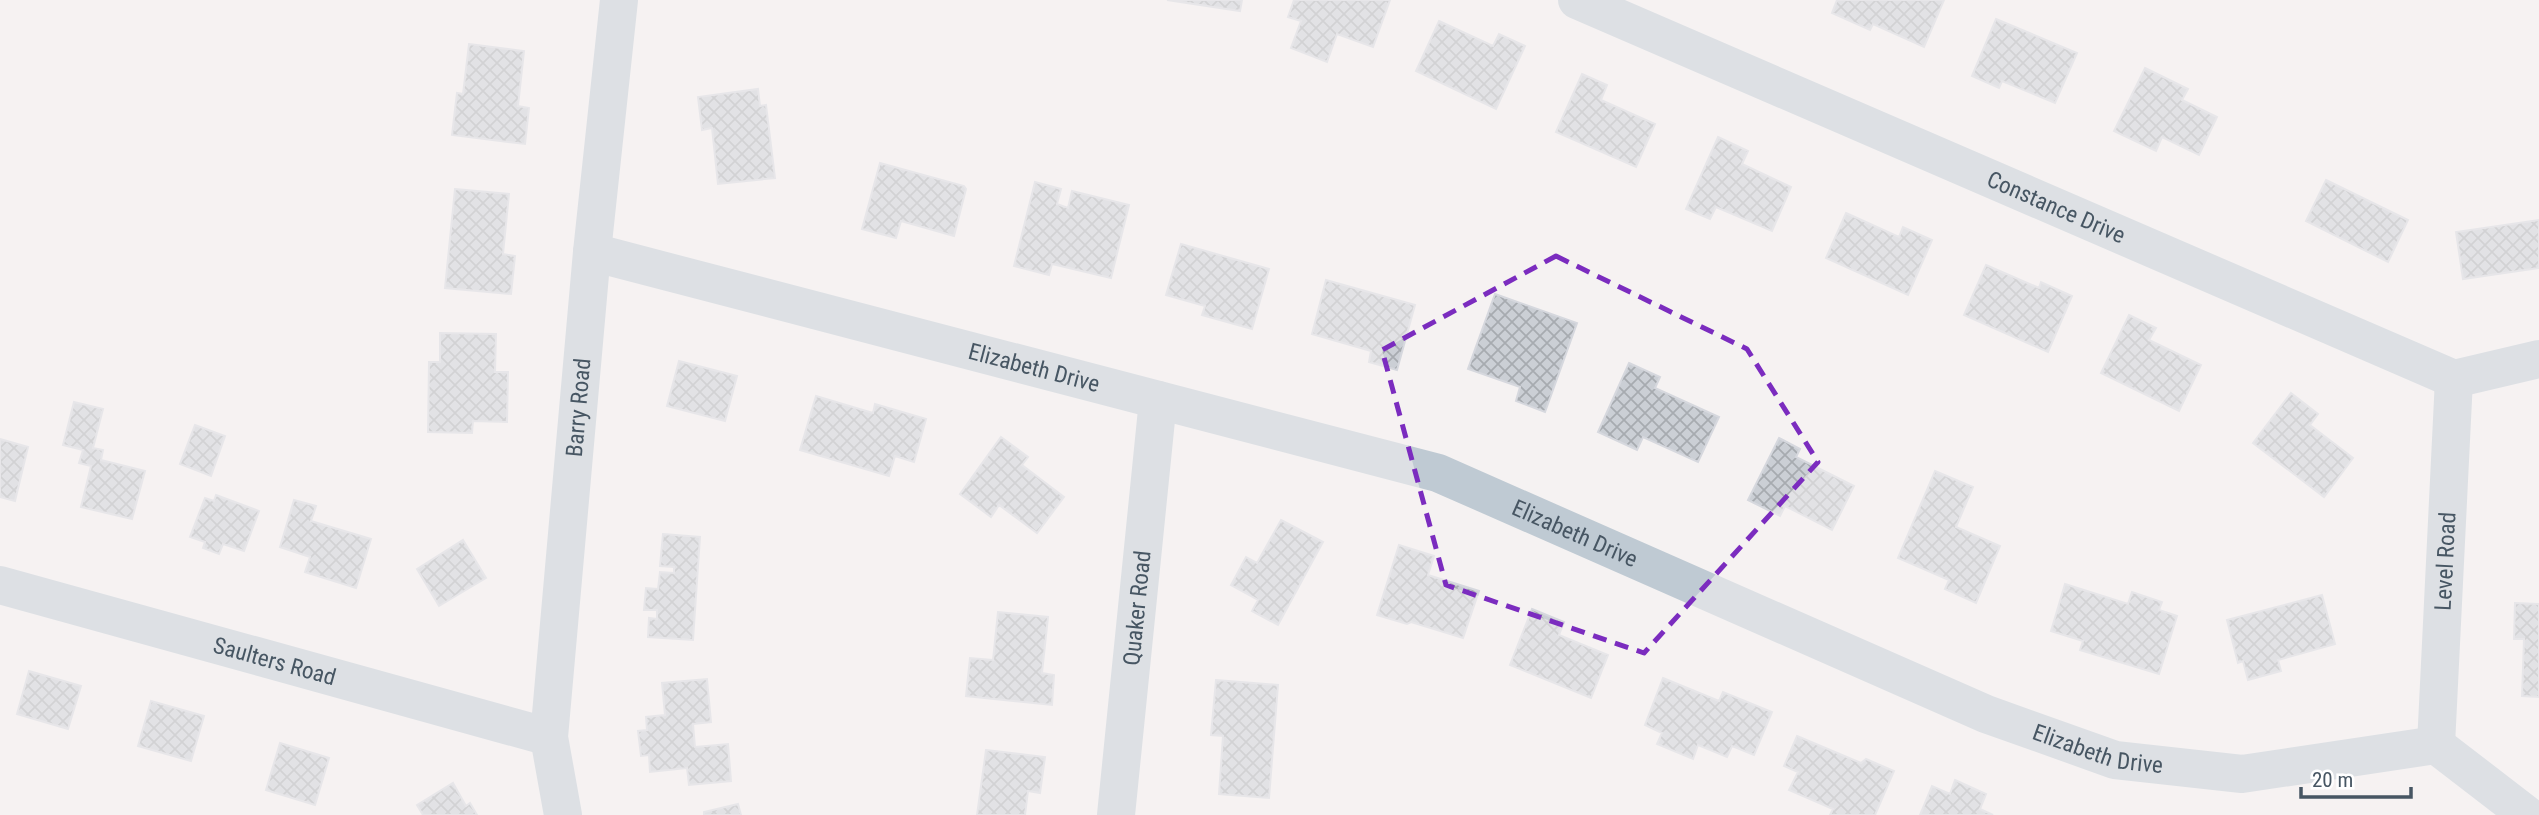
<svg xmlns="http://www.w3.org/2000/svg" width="2539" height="815" font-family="'Roboto Condensed',sans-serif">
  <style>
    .building { fill: url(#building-cross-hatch); stroke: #d6d8de; stroke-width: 2 }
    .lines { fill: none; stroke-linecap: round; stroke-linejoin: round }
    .minor { stroke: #bfcad3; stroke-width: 38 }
    .marked { fill: none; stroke: #7b2cbf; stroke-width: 5; stroke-dasharray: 14 9; stroke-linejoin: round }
    .labels { text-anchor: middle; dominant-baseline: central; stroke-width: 6; stroke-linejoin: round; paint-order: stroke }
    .street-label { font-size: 23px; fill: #475663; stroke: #fff }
  </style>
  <defs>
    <pattern id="building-cross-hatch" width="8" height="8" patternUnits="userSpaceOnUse" patternTransform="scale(1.75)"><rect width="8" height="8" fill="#cbcfd5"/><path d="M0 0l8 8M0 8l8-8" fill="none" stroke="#a7abb0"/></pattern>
  </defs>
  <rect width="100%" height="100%" fill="#f5f2f2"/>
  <path class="building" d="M1167,0h75l-2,11z
    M1294,0h96l-17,47 -36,-13 -10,28 -36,-14 10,-27 -13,-4z
    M1837,0h107l-20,47 -51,-23 -3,6 -38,-17z
    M1996,19l81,34 -22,50 -53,-22 -3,7 -27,-12z
    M1439,21l54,25 6,-12 26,12 -29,63 -80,-38z
    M469,44l55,7 -6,55 11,2 -4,36 -73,-9 5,-42 6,1z
    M2145,68l43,21 -6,11 35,17 -18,38 -37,-18 -6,14 -42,-20z
    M1582,74l25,11 -6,15 54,24 -19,43 -80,-35z
    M758,89l2,17 6,-1 9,73 -57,6 -6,-56 -10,2 -4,-33z
    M1718,137l30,14 -6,13 49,23 -19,44 -56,-24 -6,12 -24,-10z
    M880,163l84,23 2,3 -12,47 -53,-15 -5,17 -34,-9z
    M2326,180l82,40 -20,42 -82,-41z
    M1035,182l26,7 -4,15 11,4 4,-17 57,14 -18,73 -59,-14 -3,11 -35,-9z
    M455,189l54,5 -6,60 12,2 -4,38 -66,-6z
    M1846,213l53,24 4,-10 29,13 -24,55 -82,-37z
    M2539,220v48l-76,11 -7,-47z
    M1181,244l88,25 -17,60 -50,-14 3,-9 -39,-11z
    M1986,265l53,23 2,-6 31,14 -24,56 -84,-37z
    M1326,280l89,25 -18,65 -28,-8 2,-11 -59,-17z
    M1495,294l82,29 -32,89 -29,-11 4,-14 -52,-18z
    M2129,315l27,13 -7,12 52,25 -22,46 -78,-38z
    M440,333l56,1 -1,38h13l-1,50 -34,-1 -1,12 -44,-1 1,-70h11z
    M679,361l58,15 -12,45 -58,-15z
    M1629,363l31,14 -5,11 64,29 -21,45 -55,-25 -6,13 -39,-18z
    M2291,393l27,21 -8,11 43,33 -29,39 -71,-54z
    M816,396l57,17 2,-9 51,15 -12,43 -19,-6 -6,20 -89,-26z
    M74,402l29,7 -10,39 10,2 -2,10 44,11 -13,48 -51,-12 10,-41 -12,-3 4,-13 -20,-5z
    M195,425l30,11 -14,40 -31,-12z
    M1001,437l27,20 -6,8 42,32 -27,36 -38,-28 -8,12 -31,-23z
    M1779,438l21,11 -4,8 58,29 -22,44 -47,-24 -5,10 -32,-16z
    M0,439l28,8 -13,54 -15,-4z
    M1935,471l38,16 -17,40 44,19 -24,57 -31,-14 4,-9 -51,-22z
    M216,495l43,16 -15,40 -21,-7 -4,10 -16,-6 2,-6 -15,-5 15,-39 9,3z
    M294,500l22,6 -5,15 60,18 -15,49 -51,-16 5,-15 -30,-10z
    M1281,520l42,22 -45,83 -26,-14 6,-11 -27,-15 15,-28 11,6z
    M663,534l37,3 -7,103 -45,-3 1,-19 8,1v-9h-13l2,-22 12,1 2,-17 14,1v-6l-14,-1z
    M463,540l23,38 -47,28 -22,-37z
    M1399,545l35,11 -6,19 51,16 -16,47 -52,-16 -4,2 -30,-9z
    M2065,584l63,20 4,-12 30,10 -3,8 18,6 -18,58 -79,-24 3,-9 -32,-10z
    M2322,595l13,49 -57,16 3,11 -33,9 -5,-19 -5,2 -11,-43z
    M2515,603l24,1v93l-17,-1 2,-57h-10z
    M1532,609l32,13 -5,13 49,20 -17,43 -81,-33z
    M998,612l50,5 -6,56 12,2 -2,30 -86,-9 4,-38 23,2z
    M29,671l52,15 -13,43 -51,-15z
    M1663,678l56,23 4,-9 49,20 -18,43 -22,-9 -5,11 -29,-12 -5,14 -36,-15 5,-11 -17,-8z
    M707,679l4,43 -18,2 2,23 33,-3 3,37 -42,4 -2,-17 -37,4 -1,-17 -8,1 -3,-25 9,-1 -1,-13 19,-2 -3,-32z
    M1216,680l62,5 -9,113 -50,-4 4,-58 -12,-1z
    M151,701l53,15 -13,45 -53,-15z
    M1797,736l64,27 5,-4 28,12 -19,44h-45l3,-6 -44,-19 9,-18 -14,-6z
    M280,743l49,15 -14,47 -49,-15z
    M986,750l59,7 -5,36 -12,-2 -3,24h-48z
    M1955,780l31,14 -6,15 13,6h-73l12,-29 18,8z
    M453,783l13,23 4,-3 7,12h-54l-6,-10z
    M738,804l3,11h-37v-3z"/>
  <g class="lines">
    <g class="minor">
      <path id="s1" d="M1577,0l877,379 85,-20"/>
      <path id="s2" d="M592,252l846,221 548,241 129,46 127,14 194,-29 91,70"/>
      <path id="s3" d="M0,585l549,152"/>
      <path id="s4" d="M2436,745l18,-366"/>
      <path id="s5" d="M563,815l-14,-78 43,-485 27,-252"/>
      <path id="s6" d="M1116,815l42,-415"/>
    </g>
  </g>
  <path d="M0 0H2539V815H0ZM1556,256l191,93 71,113 -174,191 -198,-68 -64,-235z" fill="#f5f2f2" fill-opacity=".55" fill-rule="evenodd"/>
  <path class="marked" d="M1556,256l191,93 71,113 -174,191 -198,-68 -64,-235z"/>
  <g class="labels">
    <g class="street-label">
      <text stroke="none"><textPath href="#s1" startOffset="522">Constance Drive</textPath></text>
      <text stroke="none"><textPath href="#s2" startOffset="457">Elizabeth Drive</textPath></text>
      <text stroke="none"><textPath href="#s5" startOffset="410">Barry Road</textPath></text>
      <text stroke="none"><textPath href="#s2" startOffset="1024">Elizabeth Drive</textPath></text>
      <text stroke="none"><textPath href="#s4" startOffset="184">Level Road</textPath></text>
      <text stroke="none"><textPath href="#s6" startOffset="208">Quaker Road</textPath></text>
      <text stroke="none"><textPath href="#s3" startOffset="285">Saulters Road</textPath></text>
      <text stroke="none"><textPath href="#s2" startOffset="1591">Elizabeth Drive</textPath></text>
    </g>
  </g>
  <path d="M2301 787v10h110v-10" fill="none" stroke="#475663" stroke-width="3.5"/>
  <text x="2312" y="787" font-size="21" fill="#475663" stroke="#ffffff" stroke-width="5" paint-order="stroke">20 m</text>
</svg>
